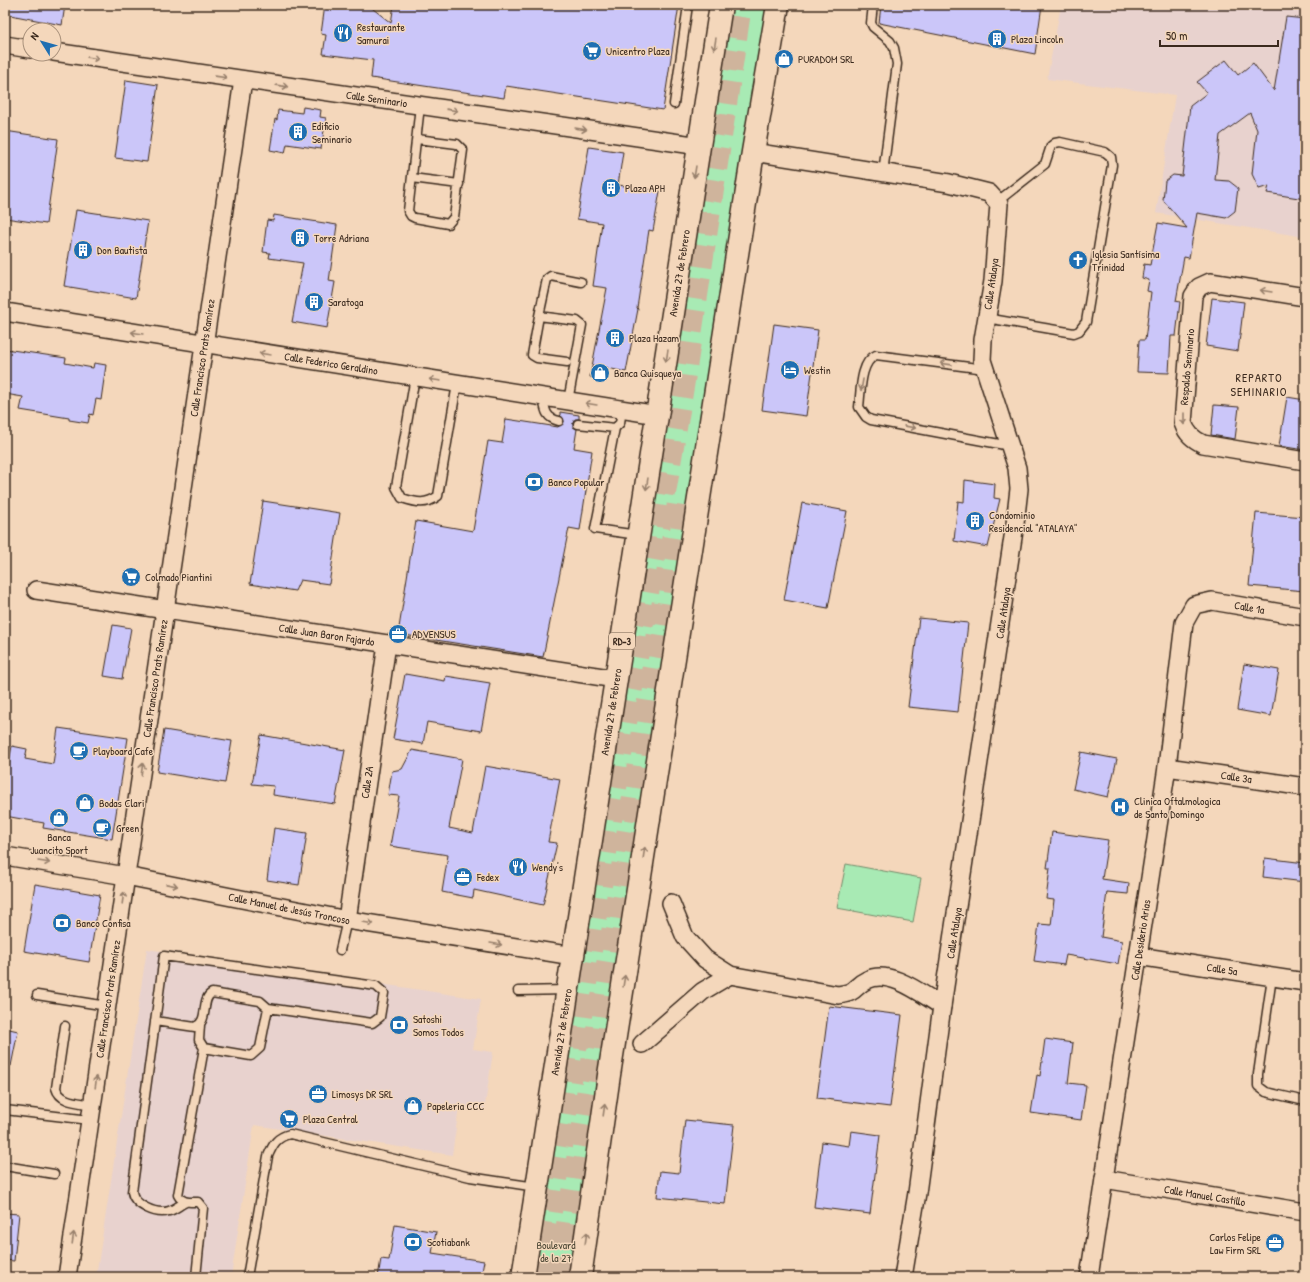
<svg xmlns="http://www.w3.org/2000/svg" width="1310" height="1282" font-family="'Patrick Hand',sans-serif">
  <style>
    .built { fill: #e8d2ce }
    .green { fill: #a8eab4; stroke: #728a69 }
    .building { fill: #cbc6f9; stroke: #3b2a1e }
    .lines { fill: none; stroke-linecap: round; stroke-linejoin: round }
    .highway-tunnel { stroke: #cfb49c; stroke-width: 22; stroke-dasharray: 22 11; stroke-linecap: butt }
    .lane-casing { stroke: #3b2a1e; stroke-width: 11 }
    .street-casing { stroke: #3b2a1e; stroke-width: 20 }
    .primary-casing { stroke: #3b2a1e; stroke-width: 25 }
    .lane { stroke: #f4d7bb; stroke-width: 8 }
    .street { stroke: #f4d7bb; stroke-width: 17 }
    .primary { stroke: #f4d7bb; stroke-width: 22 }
    .oneway { stroke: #98806c }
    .labels { text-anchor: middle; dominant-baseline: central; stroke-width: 3; stroke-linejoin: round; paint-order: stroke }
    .shield { fill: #f4d7bb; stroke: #725e4d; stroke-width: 1 }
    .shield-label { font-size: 10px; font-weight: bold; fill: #3b2a1e }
    .poi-label { font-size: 11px; fill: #3b2a1e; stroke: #f4d7bb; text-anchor: start }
    .street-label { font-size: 11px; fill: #3b2a1e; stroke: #f4d7bb }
    .park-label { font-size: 11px; fill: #4b4734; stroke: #f4d7bb }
    .neighbourhood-label { font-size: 12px; letter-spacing: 1px; fill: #3b2a1e; stroke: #f4d7bb }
  </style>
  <rect width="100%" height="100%" fill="#f4d7bb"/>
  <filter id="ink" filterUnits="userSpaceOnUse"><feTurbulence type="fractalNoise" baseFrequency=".025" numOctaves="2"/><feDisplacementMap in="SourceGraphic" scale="8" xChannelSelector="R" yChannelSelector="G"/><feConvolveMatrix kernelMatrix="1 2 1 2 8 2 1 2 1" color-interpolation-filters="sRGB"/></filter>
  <g filter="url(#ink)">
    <path class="built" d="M1061,5h244v232l-149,-24 19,-118 -128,-16z
      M147,949l334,50 -8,50 20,3 -9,60 -25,-4 -7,47 -198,-30 -23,152h-135z"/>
    <path class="green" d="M728,5h42l-195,1272h-47z
      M846,864l75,14 -8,44 -76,-14z"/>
    <path class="building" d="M5,5h60l-3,20 -57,-11z
      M325,5h43l23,18 3,-18h285l-16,105 -157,-24 -2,12 -133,-20 2,-18 -50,-6 3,-19 -5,-1z
      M881,5h161l-7,49 -156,-31z
      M1286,17l19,2v180l-38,-6 2,-7 -10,3 -7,-15 5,-44 -7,-17 -30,22 -5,45 14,1 9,7 -3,23 -9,7 -29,-5 -8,45 -5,-1 -8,44 4,1 -4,34h-5l-2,37 -32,-1 2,-32h6l6,-48 -4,-1 2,-11 -7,-2 2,-14 6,1 8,-42 29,5 -24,-28 2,-19 8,-6 9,1 8,-70 17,-13 -10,-11 29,-22 12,15 15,-12 21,28z
      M126,80l32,5 -11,77 -32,-4z
      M303,107l18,3 -1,7 6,1 -5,31 -34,-5 -2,9 -15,-3 5,-31 2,1 1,-10 24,3z
      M5,131l53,8 -12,85 -41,-6z
      M589,147l34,5 -5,33 42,6 -7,40 -4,-1 -12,78 1,1 -12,63 -19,-4 -3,11 -14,-2 17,-89 -14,-2 9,-63 -25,-4z
      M76,210l72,11 -12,77 -72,-12z
      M274,215l63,10 -8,56 6,1 -8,46 -35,-6 11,-59 -34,-5 1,-5 -7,-1 4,-32 6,1z
      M1212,298l32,4 -6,49 -32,-5z
      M774,324l44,6 -12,86 -44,-6z
      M5,349l61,9 -1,5 28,5 1,-5 12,2 -5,35 -5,-1 -3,16 -3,-1 -2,9 -19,-3v-2l-49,-8 3,-13 -18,-3z
      M1287,397l18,3v50l-26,-4z
      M1214,405l25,2 -4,32 -24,-4z
      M560,412l19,3v4h-4l-2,4v4l4,2 -3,19 18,3 -12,79 -11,-2 -26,129 -145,-23 18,-113 57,10 15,-90 14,2 4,-24 52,8 6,-5 -1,-4 -3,-3z
      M965,480l30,4 -1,14 6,1 -12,48 -34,-6 4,-40 6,1z
      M263,501l77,12 -11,71 -29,-4 -5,11 -45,-7z
      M802,503l45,8 -19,97 -44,-8z
      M1256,513l49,4v74l-56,-5z
      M919,618l49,5 -10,89 -50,-5z
      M113,625l18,3 -9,51 -18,-3z
      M1244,664l35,6 -8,46 -34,-6z
      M405,674l40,7 1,-5 44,7 -9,48 -54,-9 -4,22 -30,-5z
      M58,728l70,10 -16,101 -69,-11 1,-5 -39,-7v-33l7,-37 15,3 -2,10 28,5z
      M164,730l68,11 -7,42 -68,-11z
      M261,735l84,15 -10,54 -62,-9 1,-9 -22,-2z
      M412,750l50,9 -13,69 24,5 12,-67 75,13 -12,63 9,1 -14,62 -69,-15 -1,8 -31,-6 6,-37 -58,-9 9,-50 -11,-1 4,-24 10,-2z
      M1081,752l36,7 -9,38 -35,-8z
      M274,828l33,5 -8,52 -32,-5z
      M1052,832l56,8 -6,39 27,4 -1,11 -21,-2 -6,45 21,4 -4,23 -52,-9 -2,10 -30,-4 5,-37 12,1 3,-25 -8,-1 4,-31h-3z
      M1265,858l40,5v19l-42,-5z
      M35,884l65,11 -11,67 -65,-11z
      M829,1006l73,9 -12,92 -73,-9z
      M5,1028l13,3 -7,35 -6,-1z
      M1045,1039l28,4 -5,40 18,2 -5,35 -50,-7 6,-38 3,1z
      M685,1120l49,5 -9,79 -68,-7 3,-26 19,2z
      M851,1131l29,4 -10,79 -56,-7 8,-65 27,4z
      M5,1213l14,1 -5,47 -9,-1z
      M395,1225l41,7 -4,21 52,8 -3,16h-103l3,-18 8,1z"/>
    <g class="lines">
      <path class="highway-tunnel" d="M541,1277l84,-548 59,-348 57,-376
        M559,1277l119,-774"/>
      <g class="lane-casing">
        <path id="lane" d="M873,5l-2,18 2,4 17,14 4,7 3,16 -14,109
          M674,104l14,-99
          M417,139l40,5 6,6 -9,67 -6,7 -33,-6 -4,-2 -3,-5 12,-105
          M412,178l47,6
          M539,316l8,-37 4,-3 30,6
          M986,318l88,15 5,-2 7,-9 26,-157 -1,-8 -6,-5 -45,-10 -5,1 -4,3 -6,18 -47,37
          M567,362l-30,-4 -5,-3 7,-39 38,5 5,4 -14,76
          M985,369l-109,-14c-16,7 -15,36 -17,52l7,10 5,3 139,26
          M415,377l-19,110 6,11c15,5 24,7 36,-2l19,-112
          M543,397c2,12 2,21 16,24
          M578,424l37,4 5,-5 2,-14
          M615,428l-20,101 43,6
          M340,950l7,-30
          M1272,977l-14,97v12l8,6 39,9
          M518,991l49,-1
          M37,995l70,11
          M155,1021l40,6c15,-6 5,-28 17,-34l48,8 8,7 -8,40 -9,8 -47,-8 -5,-8 1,-15
          M65,1026l-9,62c4,15 23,14 37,17
          M5,1110l85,10
          M5,1166l49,8
          M186,1202c-5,2 -12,8 -17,9 -13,4 -35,-6 -37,-19l32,-236 212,30 8,7 -4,24 -8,6 -104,-15
          M196,1277l7,-69 -5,-6c-9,0 -16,1 -20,-7l26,-147
          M247,1277l21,-121c5,-12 9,-19 22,-22l180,43 66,10"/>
      </g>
      <g class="street-casing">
        <g id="street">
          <path d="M5,45l25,4"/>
          <path id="s1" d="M54,52l646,94"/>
          <path d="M753,152l196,31 40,10 10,11 -6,77 -10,59 -1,20 35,108 2,21 -4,35 -73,482 -25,187 -14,84"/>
          <path d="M1305,297l-95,-15 -11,5 -6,9 -10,127c4,11 10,16 20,21l102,17"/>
          <path id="s2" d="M5,312l653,103"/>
          <path id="s3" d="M36,590l580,89"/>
          <path id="s4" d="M1167,767l138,20"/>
          <path id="s5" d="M5,856l121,20 221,44 226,36"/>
          <path d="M671,903l14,34 20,22 25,16 108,20c21,-3 14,-8 29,-15 23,-12 56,15 75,26"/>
          <path id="s6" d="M347,920l40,-276"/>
          <path id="s7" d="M1138,956l167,26"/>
          <path d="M642,1044l61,-53 27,-16"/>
          <path id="s8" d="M1104,1179l201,33"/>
          <path id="s9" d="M67,1277l176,-1197"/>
          <path id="s10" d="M1089,1277l78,-510 17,-144 10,-18 18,-4 93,16"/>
        </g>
      </g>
      <g class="primary-casing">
        <g id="primary">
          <path id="s11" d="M523,1277l198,-1272"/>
          <path d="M580,1277l29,-202 144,-923 25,-147"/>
        </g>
      </g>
      <use href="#lane" class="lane"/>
      <use href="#street" class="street"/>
      <use href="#primary" class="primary"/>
    </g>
    <defs><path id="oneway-shaft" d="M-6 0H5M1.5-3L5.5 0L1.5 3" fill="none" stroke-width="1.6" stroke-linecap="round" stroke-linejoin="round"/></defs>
    <g class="oneway">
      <use href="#oneway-shaft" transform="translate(715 44) rotate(99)"/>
      <use href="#oneway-shaft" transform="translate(93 58) rotate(8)"/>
      <use href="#oneway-shaft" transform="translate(221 77) rotate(8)"/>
      <use href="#oneway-shaft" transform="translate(282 86) rotate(8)"/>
      <use href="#oneway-shaft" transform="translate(452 110) rotate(8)"/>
      <use href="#oneway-shaft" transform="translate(581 129) rotate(8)"/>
      <use href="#oneway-shaft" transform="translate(695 172) rotate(99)"/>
      <use href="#oneway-shaft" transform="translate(1266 291) rotate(-171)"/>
      <use href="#oneway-shaft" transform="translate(137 333) rotate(-171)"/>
      <use href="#oneway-shaft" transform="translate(265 354) rotate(-171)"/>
      <use href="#oneway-shaft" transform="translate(667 356) rotate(99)"/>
      <use href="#oneway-shaft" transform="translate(946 364) rotate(-172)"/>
      <use href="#oneway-shaft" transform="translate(435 380) rotate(-171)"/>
      <use href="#oneway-shaft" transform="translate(862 385) rotate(100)"/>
      <use href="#oneway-shaft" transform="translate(591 404) rotate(-171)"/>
      <use href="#oneway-shaft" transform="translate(1184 419) rotate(90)"/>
      <use href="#oneway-shaft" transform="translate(910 427) rotate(11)"/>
      <use href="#oneway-shaft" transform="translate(647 484) rotate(99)"/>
      <use href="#oneway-shaft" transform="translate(142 769) rotate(-82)"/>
      <use href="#oneway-shaft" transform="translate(644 853) rotate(-81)"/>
      <use href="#oneway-shaft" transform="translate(44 862) rotate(9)"/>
      <use href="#oneway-shaft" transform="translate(172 885) rotate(11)"/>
      <use href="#oneway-shaft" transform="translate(123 898) rotate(-82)"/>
      <use href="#oneway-shaft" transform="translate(368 923) rotate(9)"/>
      <use href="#oneway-shaft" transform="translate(496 944) rotate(9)"/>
      <use href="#oneway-shaft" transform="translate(624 981) rotate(-81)"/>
      <use href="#oneway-shaft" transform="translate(96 1082) rotate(-82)"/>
      <use href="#oneway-shaft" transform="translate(604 1110) rotate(-82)"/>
      <use href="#oneway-shaft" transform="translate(73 1238) rotate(-82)"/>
      <use href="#oneway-shaft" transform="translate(586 1238) rotate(-82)"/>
    </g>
  </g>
  <defs>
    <g id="restaurant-disc" transform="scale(1)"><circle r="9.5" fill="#1f6fb2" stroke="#f4d7bb"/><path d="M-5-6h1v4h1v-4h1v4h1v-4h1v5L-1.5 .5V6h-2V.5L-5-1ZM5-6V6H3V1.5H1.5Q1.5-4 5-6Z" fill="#fff"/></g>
    <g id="building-disc" transform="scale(1)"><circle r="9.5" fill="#1f6fb2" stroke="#f4d7bb"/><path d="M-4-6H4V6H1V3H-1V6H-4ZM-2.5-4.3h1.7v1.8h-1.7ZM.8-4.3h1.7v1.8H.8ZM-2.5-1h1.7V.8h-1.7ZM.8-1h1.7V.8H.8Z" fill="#fff"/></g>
    <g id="supermarket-disc" transform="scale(1)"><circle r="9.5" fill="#1f6fb2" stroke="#f4d7bb"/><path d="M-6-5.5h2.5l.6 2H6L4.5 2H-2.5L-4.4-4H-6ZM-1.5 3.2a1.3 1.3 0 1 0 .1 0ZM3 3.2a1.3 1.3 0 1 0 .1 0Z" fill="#fff"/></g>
    <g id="shop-disc" transform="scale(1)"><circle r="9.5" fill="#1f6fb2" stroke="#f4d7bb"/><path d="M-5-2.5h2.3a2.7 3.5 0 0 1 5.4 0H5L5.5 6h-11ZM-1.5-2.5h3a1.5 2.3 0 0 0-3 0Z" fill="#fff"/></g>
    <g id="church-disc" transform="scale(1)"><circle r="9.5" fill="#1f6fb2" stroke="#f4d7bb"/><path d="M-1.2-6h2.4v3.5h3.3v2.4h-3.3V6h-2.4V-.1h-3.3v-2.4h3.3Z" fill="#fff"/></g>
    <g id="hotel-disc" transform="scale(1)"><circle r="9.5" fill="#1f6fb2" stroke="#f4d7bb"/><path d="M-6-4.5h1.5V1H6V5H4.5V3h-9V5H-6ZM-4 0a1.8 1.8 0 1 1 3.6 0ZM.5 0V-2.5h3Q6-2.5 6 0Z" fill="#fff"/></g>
    <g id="bank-disc" transform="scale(1)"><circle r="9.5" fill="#1f6fb2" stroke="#f4d7bb"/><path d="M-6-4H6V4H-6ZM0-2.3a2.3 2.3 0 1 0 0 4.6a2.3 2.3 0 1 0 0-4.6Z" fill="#fff"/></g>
    <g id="office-disc" transform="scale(1)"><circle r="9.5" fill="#1f6fb2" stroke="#f4d7bb"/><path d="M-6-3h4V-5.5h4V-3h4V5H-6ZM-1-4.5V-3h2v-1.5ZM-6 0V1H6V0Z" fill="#fff"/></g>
    <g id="cafe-disc" transform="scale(1)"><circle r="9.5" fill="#1f6fb2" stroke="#f4d7bb"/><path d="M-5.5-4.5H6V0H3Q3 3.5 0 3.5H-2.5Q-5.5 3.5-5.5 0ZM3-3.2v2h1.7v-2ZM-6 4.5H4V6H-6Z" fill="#fff"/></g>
    <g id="hospital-disc" transform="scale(1)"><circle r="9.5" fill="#1f6fb2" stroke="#f4d7bb"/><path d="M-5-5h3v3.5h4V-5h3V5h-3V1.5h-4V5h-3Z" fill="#fff"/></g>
  </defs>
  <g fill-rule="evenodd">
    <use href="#restaurant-disc" x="343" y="33"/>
    <use href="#building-disc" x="997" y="39"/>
    <use href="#supermarket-disc" x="592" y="51"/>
    <use href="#shop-disc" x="784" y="59"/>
    <use href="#building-disc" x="298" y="132"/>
    <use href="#building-disc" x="611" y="188"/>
    <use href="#building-disc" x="300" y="238"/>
    <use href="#building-disc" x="83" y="250"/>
    <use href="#church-disc" x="1078" y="260"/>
    <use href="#building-disc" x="314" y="302"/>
    <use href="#building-disc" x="615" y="338"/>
    <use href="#hotel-disc" x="790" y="370"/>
    <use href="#shop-disc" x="600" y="373"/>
    <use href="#bank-disc" x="534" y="482"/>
    <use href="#building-disc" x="975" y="521"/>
    <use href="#supermarket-disc" x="131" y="577"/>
    <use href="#office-disc" x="398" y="634"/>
    <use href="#cafe-disc" x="79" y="751"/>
    <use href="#shop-disc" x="85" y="803"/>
    <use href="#hospital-disc" x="1120" y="807"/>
    <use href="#shop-disc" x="59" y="818"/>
    <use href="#cafe-disc" x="102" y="828"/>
    <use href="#restaurant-disc" x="518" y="867"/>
    <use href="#office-disc" x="463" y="877"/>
    <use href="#bank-disc" x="62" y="923"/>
    <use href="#bank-disc" x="399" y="1025"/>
    <use href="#office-disc" x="318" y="1094"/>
    <use href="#shop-disc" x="413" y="1106"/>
    <use href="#supermarket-disc" x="289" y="1119"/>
    <use href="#bank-disc" x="413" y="1242"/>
    <use href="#office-disc" x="1275" y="1243"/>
  </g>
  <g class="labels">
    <rect class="shield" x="609" y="633" width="26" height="16" rx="3"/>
    <g class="shield-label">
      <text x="622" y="641">RD-3</text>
    </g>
    <g class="poi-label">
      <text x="357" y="27">Restaurante<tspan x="357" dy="13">Samurai</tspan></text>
      <text x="1011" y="39">Plaza Lincoln</text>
      <text x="606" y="51">Unicentro Plaza</text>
      <text x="798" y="59">PURADOM SRL</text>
      <text x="312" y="126">Edificio<tspan x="312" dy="13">Seminario</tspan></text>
      <text x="625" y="188">Plaza APH</text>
      <text x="314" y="238">Torre Adriana</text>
      <text x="97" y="250">Don Bautista</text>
      <text x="1092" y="254">Iglesia Santísima<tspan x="1092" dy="13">Trinidad</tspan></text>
      <text x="328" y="302">Saratoga</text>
      <text x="629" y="338">Plaza Hazam</text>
      <text x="804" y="370">Westin</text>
      <text x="614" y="373">Banca Quisqueya</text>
      <text x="548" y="482">Banco Popular</text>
      <text x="989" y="515">Condominio<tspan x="989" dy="13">Residencial "ATALAYA"</tspan></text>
      <text x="145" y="577">Colmado Piantini</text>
      <text x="412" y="634">ADVENSUS</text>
      <text x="93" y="751">Playboard Cafe</text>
      <text x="1134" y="801">Clinica Oftalmologica<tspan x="1134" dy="13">de Santo Domingo</tspan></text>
      <text x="99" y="803">Bodas Clari</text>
      <text x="116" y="828">Green</text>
      <text x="59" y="837" text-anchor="middle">Banca<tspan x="59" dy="13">Juancito Sport</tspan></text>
      <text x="532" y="867">Wendy's</text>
      <text x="477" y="877">Fedex</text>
      <text x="76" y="923">Banco Confisa</text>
      <text x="413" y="1019">Satoshi<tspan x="413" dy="13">Somos Todos</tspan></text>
      <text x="332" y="1094">Limosys DR SRL</text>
      <text x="427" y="1106">Papeleria CCC</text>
      <text x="303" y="1119">Plaza Central</text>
      <text x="1261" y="1237" text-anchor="end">Carlos Felipe<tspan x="1261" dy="13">Law Firm SRL</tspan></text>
      <text x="427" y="1242">Scotiabank</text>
    </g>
    <g class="street-label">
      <text stroke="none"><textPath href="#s1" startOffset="326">Calle Seminario</textPath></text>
      <text stroke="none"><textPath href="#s11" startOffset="1016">Avenida 27 de Febrero</textPath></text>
      <text transform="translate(991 284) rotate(-82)">Calle Atalaya</text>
      <text stroke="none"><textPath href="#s9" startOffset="929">Calle Francisco Prats Ramírez</textPath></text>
      <text stroke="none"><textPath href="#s2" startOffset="330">Calle Federico Geraldino</textPath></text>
      <text transform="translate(1187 367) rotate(-85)">Respaldo Seminario</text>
      <text stroke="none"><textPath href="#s10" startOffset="738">Calle 1a</textPath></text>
      <text transform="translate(1003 613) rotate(-82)">Calle Atalaya</text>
      <text stroke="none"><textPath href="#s3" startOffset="294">Calle Juan Baron Fajardo</textPath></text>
      <text stroke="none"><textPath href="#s9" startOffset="605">Calle Francisco Prats Ramírez</textPath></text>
      <text stroke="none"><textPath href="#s11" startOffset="572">Avenida 27 de Febrero</textPath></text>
      <text stroke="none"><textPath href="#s4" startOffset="70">Calle 3a</textPath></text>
      <text stroke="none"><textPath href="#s6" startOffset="139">Calle 2A</textPath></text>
      <text stroke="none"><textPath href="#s5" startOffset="289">Calle Manuel de Jesús Troncoso</textPath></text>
      <text transform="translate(954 933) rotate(-81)">Calle Atalaya</text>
      <text stroke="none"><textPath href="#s10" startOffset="341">Calle Desiderio Arias</textPath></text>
      <text stroke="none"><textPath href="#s7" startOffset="85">Calle 5a</textPath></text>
      <text stroke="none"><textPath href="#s9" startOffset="281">Calle Francisco Prats Ramírez</textPath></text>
      <text stroke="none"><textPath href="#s11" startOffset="248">Avenida 27 de Febrero</textPath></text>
      <text stroke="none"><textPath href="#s8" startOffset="102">Calle Manuel Castillo</textPath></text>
    </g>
    <g class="park-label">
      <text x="556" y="1245">Boulevard<tspan x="556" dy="13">de la 27</tspan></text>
    </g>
    <g class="neighbourhood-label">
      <text x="1259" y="377">REPARTO<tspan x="1259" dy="14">SEMINARIO</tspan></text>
    </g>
  </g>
  <rect width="1310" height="1282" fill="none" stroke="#f4d7bb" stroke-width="20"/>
  <rect x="10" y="10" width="1290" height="1262" fill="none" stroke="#3b2a1e" stroke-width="1.5" filter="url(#ink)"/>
  <g transform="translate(42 42) rotate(307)"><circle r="19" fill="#f4d7bb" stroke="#aa927c"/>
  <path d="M0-3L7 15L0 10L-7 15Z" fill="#1f6fb2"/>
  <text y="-6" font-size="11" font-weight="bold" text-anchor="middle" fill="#3b2a1e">N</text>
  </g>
  <path d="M1160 40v6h118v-6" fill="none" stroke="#3b2a1e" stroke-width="2"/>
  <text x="1166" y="40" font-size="12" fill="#3b2a1e" stroke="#f4d7bb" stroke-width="3" paint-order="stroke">50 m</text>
</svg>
